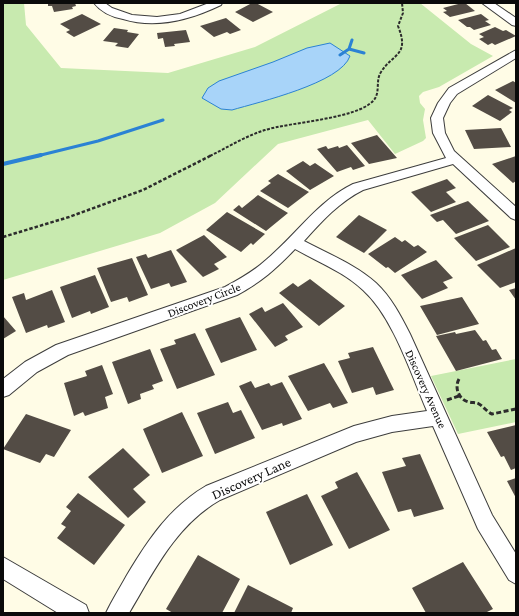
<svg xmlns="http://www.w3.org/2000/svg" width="519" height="616" font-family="'Crimson Pro',serif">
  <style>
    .green { fill: #c8eaaf }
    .water { fill: #a8d4f9; stroke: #2b82d4 }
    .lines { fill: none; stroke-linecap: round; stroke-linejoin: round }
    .stream-far1 { stroke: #2b82d4; stroke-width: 3 }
    .stream { stroke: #2b82d4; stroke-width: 4 }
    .building { fill: #534c45 }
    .minor-casing { stroke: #3d3d3d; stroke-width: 2 }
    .path-far2 { stroke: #2c2c2c; stroke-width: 2; stroke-dasharray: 3 1.5; stroke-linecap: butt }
    .path-far1 { stroke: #2c2c2c; stroke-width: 2.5; stroke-dasharray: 3.5 2; stroke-linecap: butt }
    .path { stroke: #2c2c2c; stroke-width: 3; stroke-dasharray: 5 2.5; stroke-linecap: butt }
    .minor { fill: #fff; fill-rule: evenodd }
    .labels { text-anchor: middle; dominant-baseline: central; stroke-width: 4; stroke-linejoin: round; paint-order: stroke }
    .street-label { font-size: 12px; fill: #0a0a0a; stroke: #fff }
    .near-street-label { font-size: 14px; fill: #0a0a0a; stroke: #fff }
  </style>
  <rect width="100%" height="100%" fill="#fffce6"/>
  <path class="green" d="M3,3h21l2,22 35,43 107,5 87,-26 87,-44h78l51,41 22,12 -54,31 -16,5 -4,4 1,7 5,6 -2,11 3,18 -3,3 -28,13 -27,-34 -90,24 -63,59 -55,30 -157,47z
    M516,359v63l-58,12 -27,-58z"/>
  <path class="water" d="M330,43l20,13c-9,27 -91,46 -118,54l-11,-1 -19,-11 6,-10 11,-7 54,-19 34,-14z"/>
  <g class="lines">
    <path class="stream-far1" d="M349,49l3,-9
      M340,55l9,-6 15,4
      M37,156l61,-15 65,-21"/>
    <path class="stream" d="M3,164l38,-9"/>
  </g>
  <path class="building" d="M48,3h27l1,3 -4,1 1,2 -19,3 -2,-6h-4z
    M252,3h4l17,9 -20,10 -18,-10z
    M462,3h3l10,8 -25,6 -7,-5 4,-1 -4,-3z
    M82,14l19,10 -27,13 -8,-5 4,-2 -10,-6z
    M481,14l8,6 -4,1 6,4 -17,5 -4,-3h-3l-9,-7z
    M226,18l15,12 -11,4 -3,-2 -13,5 -14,-11z
    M495,27l8,4 3,-1 10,6 -21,9 -3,-2 -4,2 -9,-6 5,-2 -5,-3z
    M114,28l14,2 -1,2 12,2 -11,14 -13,-2 3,-3 -15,-2z
    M186,30l4,12 -16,2 1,2 -10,1 -2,-9 -5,1 -1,-6z
    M513,81l3,2v20l-21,-13z
    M488,95l25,13 -4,2 3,2 -12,9 -28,-15z
    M501,128l10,19 -37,2 -9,-19z
    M377,135l20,23 -28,6 -18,-21z
    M347,145l18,21 -12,4 -2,-3 -14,5 -20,-23 9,-3 2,3 10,-3 1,2z
    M516,156v25l-3,2 -21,-19z
    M303,161l7,5 5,-3 19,13 -24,14 -24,-19z
    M278,174l31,18 -21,16 -28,-17 11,-8 -3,-2z
    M447,179l9,9 -10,4 10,10 -25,10 -20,-20z
    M258,195l30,18 -22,18 -33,-21 6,-5 3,3z
    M468,201l21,20 -33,13 -13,-14 -6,2 -7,-7z
    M227,212l38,22 -12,11 -2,-2 -10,9 -35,-22z
    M359,215l28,15 -23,23 -28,-16z
    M488,225l22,22 -34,14 -22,-23z
    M204,235l23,22 -13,7 5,5 -16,8 -27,-27z
    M395,237l7,5 3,-2 9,7 4,-2 9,7 -32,21 -7,-6 -2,1 -18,-14z
    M516,248v34l-16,6 -23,-23z
    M171,250l16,32 -16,5 -2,-4 -18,6 -15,-32 10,-3 2,4z
    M132,258l16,37 -19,7 -2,-5 -16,5 -14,-34z
    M436,260l17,18 -10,4 5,6 -26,11 -21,-24z
    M95,275l14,32 -18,7 -1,-3 -18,7 -12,-31z
    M310,279l35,27 -26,20 -40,-33 14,-10 5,4z
    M516,288v12l-7,-10z
    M52,290l13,32 -17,6 -1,-3 -21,8 -14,-36 12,-4 2,7z
    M462,297l17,27 -42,11 -17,-29z
    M283,303l20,24 -18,9 3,4 -13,7 -26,-33 13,-7 3,5z
    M3,316l13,15 -13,8z
    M240,317l17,33 -36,13 -16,-34z
    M475,330l8,11 3,-1 6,10 4,-1 6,10 -46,12 -20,-35 19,-4 1,2z
    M195,333l20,42 -38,14 -17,-40 16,-5 -2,-4z
    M373,347l21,43 -18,5 -3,-8 -21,6 -14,-32 12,-3 -2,-5z
    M150,349l13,32 -11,4 2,4 -14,5 1,5 -13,5 -16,-42z
    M324,363l24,40 -15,5 -3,-5 -22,8 -20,-35z
    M102,365l11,29 -8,3 3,11 -23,8 -2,-4 -9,4 -10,-33 23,-7 -2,-5z
    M251,381l4,7 14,-5 2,3 11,-4 20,37 -19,7 -1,-3 -20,7 -23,-44z
    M228,402l5,11 8,-3 14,28 -40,16 -18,-41z
    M182,412l21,44 -41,17 -19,-44z
    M26,414l45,16 -17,27 -8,-3 -6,9 -37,-14z
    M516,425v43l-5,2 -7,-14 -3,1 -14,-25z
    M123,448l27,27 -17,14 13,13 -18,16 -40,-41z
    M420,454l24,55 -30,8 -3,-8 -13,3 -16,-40 24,-6 -4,-8z
    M357,472l33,58 -41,19 -28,-53 17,-8 -3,-6z
    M516,478v20l-9,-17z
    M78,493l47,32 -31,40 -37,-27 9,-11 -5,-3 10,-13 -5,-4z
    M307,494l26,51 -43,20 -24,-53z
    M198,555l42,24 -18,34h-49l-7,-4z
    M463,562l30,47 -8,4h-59l-14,-25z
    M248,585l45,23 -2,5h-57z"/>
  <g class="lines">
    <g class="minor-casing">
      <path id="minor" d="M94,3h11l7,5 20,7 25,2 23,-3 29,-11h13l-1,2c-31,15 -65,24 -98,14 -11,-2 -22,-7 -29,-16z
        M482,3h12l22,15v8l-4,-1z
        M516,50v8l-59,36 -7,9 -7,15 2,15 9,18 62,56v13l-5,-2 -58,-54 -90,26c-24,12 -41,31 -59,51 24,13 51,23 72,42 15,14 25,33 34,51l82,181 24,39v30l-7,-4 -31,-51 -45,-103 -41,6 -36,10 -136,58c-44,25 -66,71 -91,113h-23c6,-13 14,-25 21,-38 21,-35 43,-68 79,-89l148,-60 38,-10 35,-5c-16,-37 -34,-94 -64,-121 -19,-18 -45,-28 -68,-41 -19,20 -34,33 -58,46l-169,60 -31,17 -28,23 -6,2v-18l22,-17 31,-17 169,-58c15,-8 29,-16 41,-27 30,-25 52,-59 87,-76l93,-26 -13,-25 -2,-15 7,-15 11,-15z
        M3,557l83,48 3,8h-31l-55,-34z"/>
    </g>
    <path class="path-far2" d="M210,156c18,-9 36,-20 55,-26 26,-8 91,-11 108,-29 8,-8 2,-20 8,-29 12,-19 29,-16 17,-46l5,-13 -1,-10"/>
    <path class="path-far1" d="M3,237l66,-20 74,-27 69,-35"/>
    <path class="path" d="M459,379c-5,9 0,21 10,23 4,1 7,0 10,2 5,3 8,8 13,10l24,-5
      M447,400l12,-4"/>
    <use href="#minor" class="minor"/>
  </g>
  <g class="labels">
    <g class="street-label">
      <text transform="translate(204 300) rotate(-21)">Discovery Circle</text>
      <text transform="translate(426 389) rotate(66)">Discovery Avenue</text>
    </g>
    <g class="near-street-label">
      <text transform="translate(251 478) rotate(-24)">Discovery Lane</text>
    </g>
  </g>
  <rect width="519" height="616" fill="none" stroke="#0a0a0a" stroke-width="8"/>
</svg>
